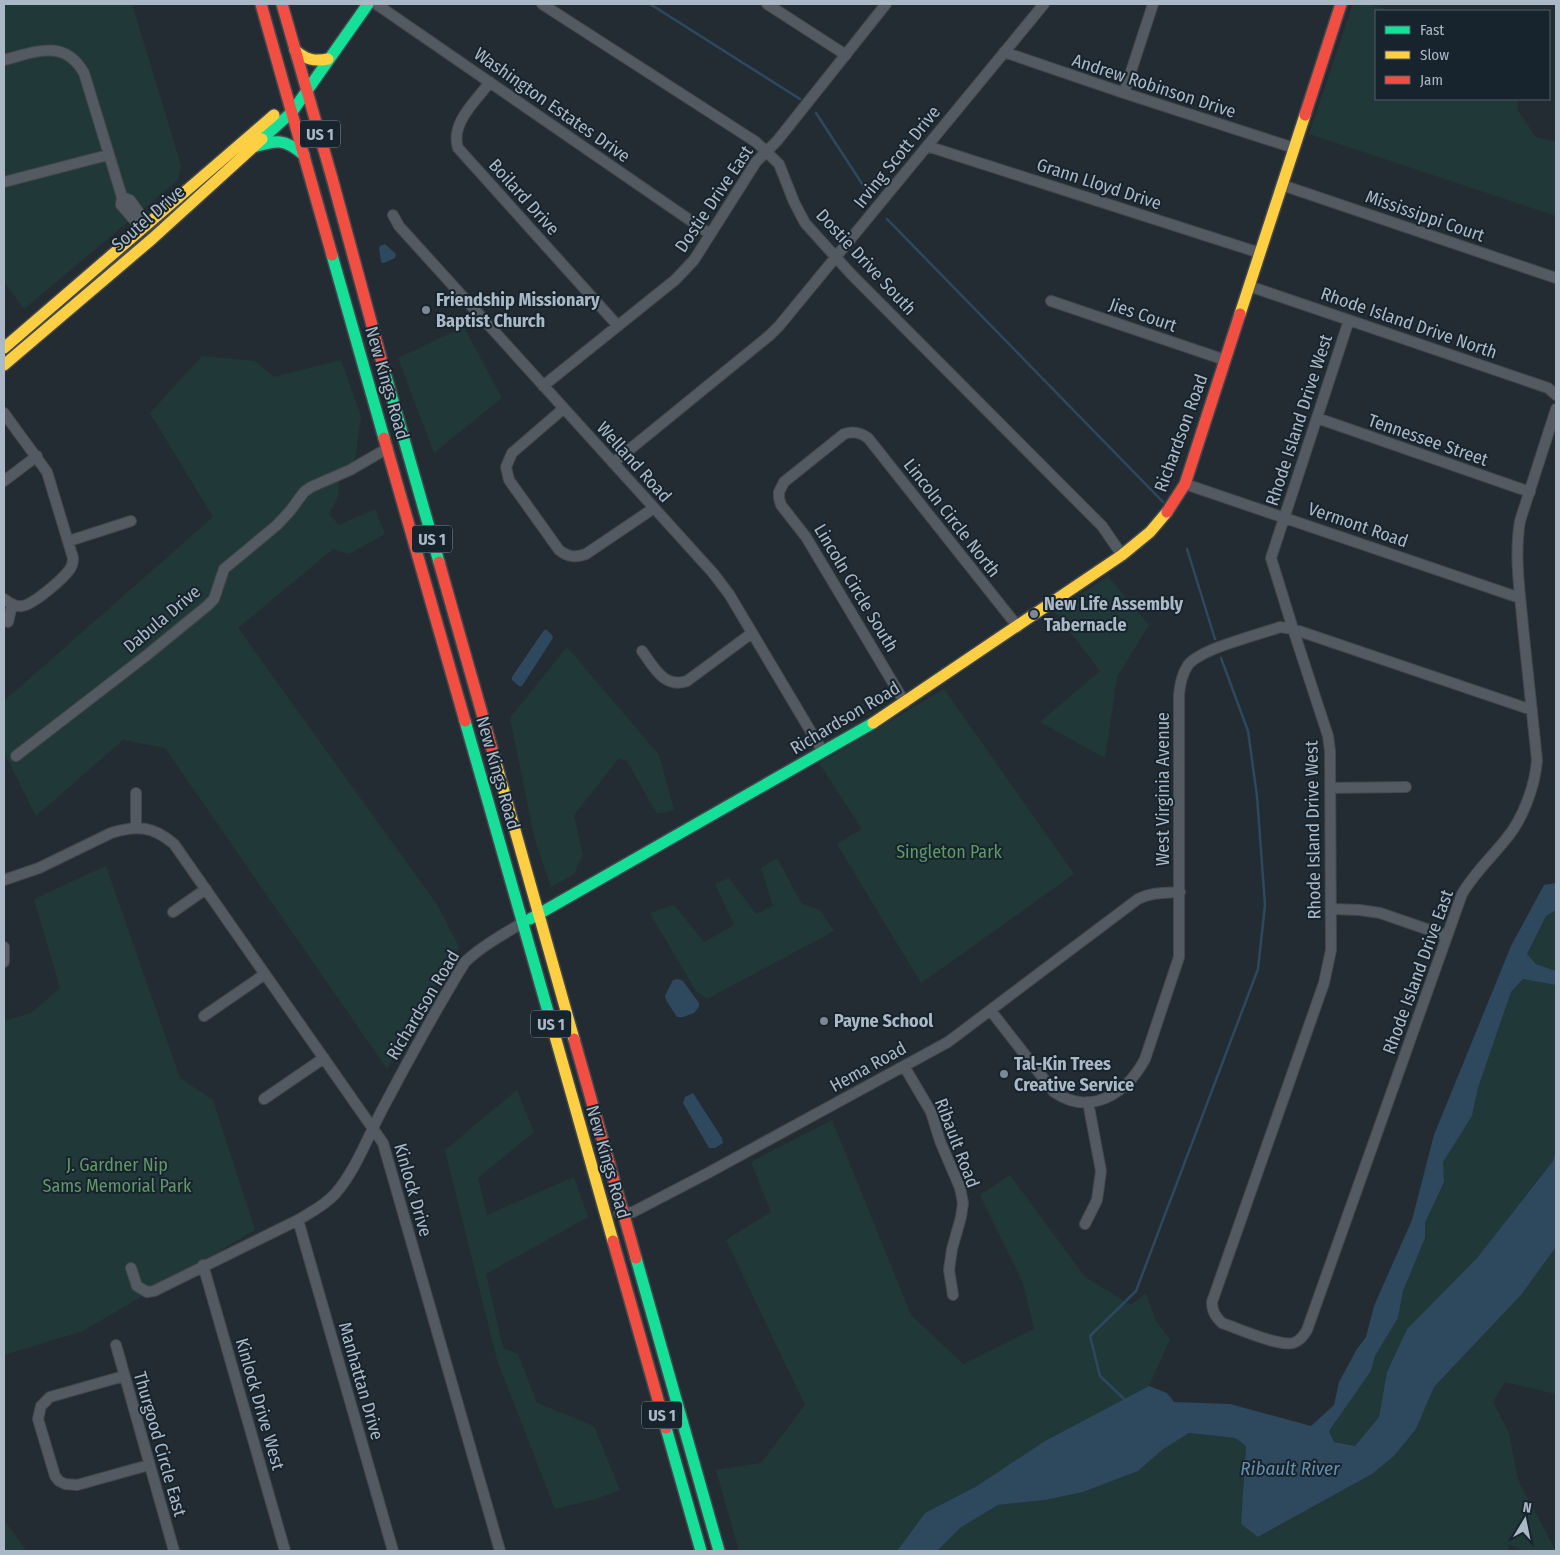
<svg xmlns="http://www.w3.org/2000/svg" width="1560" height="1555" font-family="'Fira Sans Condensed',sans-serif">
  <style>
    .green { fill: #213839 }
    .water { fill: #2e485e }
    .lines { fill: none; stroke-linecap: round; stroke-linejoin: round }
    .stream { stroke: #2e485e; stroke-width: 2.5 }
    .street-casing { stroke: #42484d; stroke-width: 12 }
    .fast-casing { stroke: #42484d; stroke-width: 14 }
    .slow-casing { stroke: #42484d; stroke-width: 14 }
    .jam-casing { stroke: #42484d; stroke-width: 14 }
    .street { stroke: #535a61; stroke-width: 10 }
    .fast { stroke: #16e098; stroke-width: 11 }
    .slow { stroke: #ffcf43; stroke-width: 11 }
    .jam { stroke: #f24e42; stroke-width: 11 }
    .poi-dot { fill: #7c8893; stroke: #17232d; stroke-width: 2 }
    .labels { text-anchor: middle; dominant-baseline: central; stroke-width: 4; stroke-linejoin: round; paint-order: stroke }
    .shield { fill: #17232d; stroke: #7f8c98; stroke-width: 1 }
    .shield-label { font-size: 16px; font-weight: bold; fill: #abb9c6 }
    .street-label { font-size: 18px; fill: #abb9c6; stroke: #17232d }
    .poi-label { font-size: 18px; font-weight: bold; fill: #abb9c6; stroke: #17232d; text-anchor: start }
    .park-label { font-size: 18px; fill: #619867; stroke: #17232d }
    .water-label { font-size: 19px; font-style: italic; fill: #688ead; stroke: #17232d }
  </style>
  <rect width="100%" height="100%" fill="#242c33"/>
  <path class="green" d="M4,4h128l49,161 -3,15 -154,129 -20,-27z
    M1353,4h15l23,7h-15v88h141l1,12 18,26 20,5v74l-247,-82z
    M464,327l38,71 -68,55 -36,-95z
    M202,356l53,5 19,16 67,-17 20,56 -6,43 -16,22 -1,16 -9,17 10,11 36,-16 10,25 -36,20 -16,-5 -95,79 200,278 21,41 -72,122 -222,-321 -42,-8 -87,76 -32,-64v-51l209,-184 -63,-104z
    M1108,576l41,49 -32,52 -12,81 -65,-36 60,-51 -45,-59z
    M567,647l92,108 15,55 -17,4 -30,-53 -8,-3 -45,57 9,40 -9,19 -23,13 -16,-47 -25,-122z
    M944,689l130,185 -153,109 -84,-139 25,-15 -43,-66z
    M777,858l25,46 18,6 14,21 -127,68 -11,-8 -46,-78 24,-8 30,37 30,-17 -19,-41 14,-6 27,36 17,-8 -12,-38z
    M106,866l74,212 33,22 42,130 -172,101 -79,24v-334l27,-8 29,-25 -26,-89z
    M1556,910v61l-20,-7 -9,-10 19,-38z
    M1523,979l33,6v165l-3,11 -76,97 -70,71 -20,43 -8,45 -24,29 -21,-4 -5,-11 42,-60 4,-15 23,-38 5,-27 22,-53v-15l19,-41 -2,-20 30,-46 6,-28 33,-96z
    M517,1090l17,42 -56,46 9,37 87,-38 14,40 -102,57 17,74 15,6 19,49 57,23 26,64 -24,9 -41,10 -58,-149 -52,-210z
    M832,1120l79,195 52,49 71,-35 -11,-46 -43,-88 30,-20 75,102 46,28 15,-12 10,28 14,18 -21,47 -104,55 -68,45 -52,27 -28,38h-158l-23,-81 45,-7 44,-58 -79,-165 45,-28 -20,-50z
    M1556,1247v147l-51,-12 -12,20 16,31 9,47 38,71h-32l-16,-7 1,7h-572l23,-23 38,-23 47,-5 38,-8 54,-21 25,-21 27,-17 46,5 11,8 -5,78 18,13 113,-63 22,-18 22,-27 18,-42 87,-92z
    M4,1520l22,30 -1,1h-21z"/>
  <path class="water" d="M385,244l11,10 -1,4 -11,5 -3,-1 -2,-14 1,-2z
    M544,630h3l5,5 1,3 -31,48h-3l-7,-6v-3z
    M1556,883v27l-10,6 -19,38 9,10 20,7v14l-33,-6 -12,13 -33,96 -6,28 -29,46 1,20 -19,41v15l-22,53 -5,27 -23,38 -4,15 -42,60 5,11 21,4 24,-29 8,-45 20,-43 70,-71 76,-97 3,-11v97l-35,48 -87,92 -18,42 -22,27 -22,18 -114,63 -17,-13 5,-78 -11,-8 -46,-5 -27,17 -24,21 -55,21 -38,8 -47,5 -38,23 -23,23h-40l28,-38 52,-27 68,-45 104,-55 18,7 7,9 56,2 81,22 23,-21 5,-23 18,-33 9,-12 8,-31 38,-86 22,-85 77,-189 33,-61z
    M678,979l5,2 16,22v4l-5,6 -11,4h-6l-2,-3 -9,-14 -1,-4 8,-16z
    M693,1093l29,45 1,5 -8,5h-6l-26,-45 2,-6z"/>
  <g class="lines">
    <path class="stream" d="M650,4l150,95
      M816,113l54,83
      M887,219l276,283
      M1187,549l28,90
      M1124,1399l-24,-23 -10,-40 46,-45 122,-322 7,-64 -8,-109 -9,-65 -27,-73"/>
    <g class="street-casing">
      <path id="street" d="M376,4l334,230
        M542,4l214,138 23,22 15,38 11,21 46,51 251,252 20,29
        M767,4l79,51
        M1004,52l120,41 170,55
        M4,60c31,-8 60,-22 80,13l38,124 -1,8 15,17 6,1
        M490,82c-14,19 -40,41 -32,66l160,178
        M1124,93l29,-89
        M927,146l333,107
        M4,182l104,-27
        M1282,185l274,93
        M122,197l8,3 12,17v6l2,3
        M393,215l6,11 314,347 16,21 94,158
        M1249,286l299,102 8,7
        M1051,301l174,59
        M1349,320l-78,238 22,71 35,107 2,15 1,199 -7,33 -112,319c0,9 3,14 10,21 15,5 57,24 71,20 7,-2 10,-7 14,-13l155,-436c12,-21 29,-36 44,-55 17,-20 29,-53 31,-79 -5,-44 -9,-89 -14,-133 -3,-35 -9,-71 -3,-106l36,-112
        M543,386l132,-106 19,-20 62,-98 21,-21 109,-137
        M563,409l-51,44 -6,14 3,13 50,70c9,7 16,8 27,4l68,-46
        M4,413l43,59 26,86c0,5 -1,8 -3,11 -7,10 -37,36 -48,37 -7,1 -13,-3 -18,-7
        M1317,418l213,74
        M613,463l157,-128 9,-9 265,-322
        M4,481l33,-25
        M1185,484l335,114
        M69,541l62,-20
        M8,622l4,-17
        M642,651c11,15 22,38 45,30l65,-48
        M905,703l-99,-166 -25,-32 -2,-7v-6l5,-10 60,-48c9,-3 16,-2 24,4l150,189
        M16,756l131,-101 60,-49 7,-7 10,-30 53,-44 13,-14 14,-19 7,-5 39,-17 38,-22
        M1330,788l76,-1
        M136,793v34
        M4,880l35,-12 72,-35c26,-8 42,-7 63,11l209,299 117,408
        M1332,909l28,1 20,3 67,23
        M173,912l33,-23
        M4,947v15
        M991,1011l63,81c37,25 73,1 91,-33l34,-102v-263c1,-10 3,-20 9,-29 14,-17 70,-30 92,-38l13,2 239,81
        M204,1016l61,-42
        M904,1066l27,46 9,29 20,47 3,15 -2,14 -9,32 -3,21 4,25
        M264,1099l60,-41
        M619,1213l14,-1 73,-38 242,-132 190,-143c14,-7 27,-6 42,-7
        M298,1220l95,331
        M1085,1224l12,-24 4,-29 -13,-69
        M203,1265l82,286
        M131,1268l6,18 10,6 7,-1 144,-71c13,-8 26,-14 37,-26 21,-24 33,-58 48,-86 26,-49 53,-99 82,-146 17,-16 37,-27 57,-39
        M116,1345l58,206
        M124,1376l-74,21 -9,9 -3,13 17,57 4,5 6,3 12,1 72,-20"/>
    </g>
    <g class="fast-casing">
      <path id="fast" d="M262,139l30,-27 76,-108
        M253,147c24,-7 31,-9 51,8
        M332,255l52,183
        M383,366l56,196
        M465,721l84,294
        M530,919l343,-196
        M636,1258l83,293
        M666,1428l35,123"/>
    </g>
    <g class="slow-casing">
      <path id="slow" d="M295,50c10,9 19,12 33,9
        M1240,314l65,-199
        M4,348l270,-233
        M4,365l148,-126 110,-100
        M873,723l249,-168 28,-23 17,-20
        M494,756l80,283
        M549,1015l64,226"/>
    </g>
    <g class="jam-casing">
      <path id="jam" d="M261,4l71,251
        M282,4l50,174 51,188
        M1305,115l36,-111
        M384,438l81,283
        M1167,512l18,-28 55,-170
        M439,562l55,194
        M574,1039l62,219
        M613,1241l53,187"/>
    </g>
    <use href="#street" class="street"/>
    <use href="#fast" class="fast"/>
    <use href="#slow" class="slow"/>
    <use href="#jam" class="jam"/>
  </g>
  <g class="poi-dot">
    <circle cx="426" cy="310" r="5"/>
    <circle cx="1034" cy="614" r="5"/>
    <circle cx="824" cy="1021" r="5"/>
    <circle cx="1004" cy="1074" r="5"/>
  </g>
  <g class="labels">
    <g class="shield">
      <rect x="300" y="120.5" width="40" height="27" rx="4"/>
      <rect x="412" y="525.5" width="40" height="27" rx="4"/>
      <rect x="531" y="1010.5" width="40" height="27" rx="4"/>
      <rect x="642" y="1401.5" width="40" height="27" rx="4"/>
    </g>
    <g class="shield-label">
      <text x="320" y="134">US 1</text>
      <text x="432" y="539">US 1</text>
      <text x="551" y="1024">US 1</text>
      <text x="662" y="1415">US 1</text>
    </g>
    <g class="street-label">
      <text transform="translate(1154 86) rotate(18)">Andrew Robinson Drive</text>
      <text transform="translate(552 105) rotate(35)">Washington Estates Drive</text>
      <text transform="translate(897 157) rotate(-51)">Irving Scott Drive</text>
      <text transform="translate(1099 184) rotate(18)">Grann Lloyd Drive</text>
      <text transform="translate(524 197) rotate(48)">Boilard Drive</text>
      <text transform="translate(714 199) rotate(-56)">Dostie Drive East</text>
      <text transform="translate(1425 216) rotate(19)">Mississippi Court</text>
      <text transform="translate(148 218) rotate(-41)">Soutel Drive</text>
      <text transform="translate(866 262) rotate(47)">Dostie Drive South</text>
      <text transform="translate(1143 315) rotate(19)">Jies Court</text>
      <text transform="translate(1409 323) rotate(19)">Rhode Island Drive North</text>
      <text transform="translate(387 383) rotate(74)">New Kings Road</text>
      <text transform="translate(1299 420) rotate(-72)">Rhode Island Drive West</text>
      <text transform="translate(1181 433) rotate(-70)">Richardson Road</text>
      <text transform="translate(1428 440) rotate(19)">Tennessee Street</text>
      <text transform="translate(634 462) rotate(48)">Welland Road</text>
      <text transform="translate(952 518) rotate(52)">Lincoln Circle North</text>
      <text transform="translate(1358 525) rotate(19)">Vermont Road</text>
      <text transform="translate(856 588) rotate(59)">Lincoln Circle South</text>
      <text transform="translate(162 619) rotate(-40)">Dabula Drive</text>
      <text transform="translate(845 718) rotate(-31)">Richardson Road</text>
      <text transform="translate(498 773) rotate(74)">New Kings Road</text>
      <text transform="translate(1163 789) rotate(-90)">West Virginia Avenue</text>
      <text transform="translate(1313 830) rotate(-91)">Rhode Island Drive West</text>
      <text transform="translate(1418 972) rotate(-70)">Rhode Island Drive East</text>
      <text transform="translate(423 1005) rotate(-59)">Richardson Road</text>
      <text transform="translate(868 1067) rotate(-29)">Hema Road</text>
      <text transform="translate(957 1143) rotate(69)">Ribault Road</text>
      <text transform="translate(608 1162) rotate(74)">New Kings Road</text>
      <text transform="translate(413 1190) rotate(74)">Kinlock Drive</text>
      <text transform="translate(361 1381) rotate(74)">Manhattan Drive</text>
      <text transform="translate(260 1404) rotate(74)">Kinlock Drive West</text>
      <text transform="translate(160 1444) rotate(74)">Thurgood Circle East</text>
    </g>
    <g class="poi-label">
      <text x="436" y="300">Friendship Missionary<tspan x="436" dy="21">Baptist Church</tspan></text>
      <text x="1044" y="604">New Life Assembly<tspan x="1044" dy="21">Tabernacle</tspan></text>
      <text x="834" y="1021">Payne School</text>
      <text x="1014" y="1064">Tal-Kin Trees<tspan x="1014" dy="21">Creative Service</tspan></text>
    </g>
    <g class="park-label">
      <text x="949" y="852">Singleton Park</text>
      <text x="117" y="1165">J. Gardner Nip<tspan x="117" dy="21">Sams Memorial Park</tspan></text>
    </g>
    <g class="water-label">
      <text x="1290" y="1468">Ribault River</text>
    </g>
  </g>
  <rect width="1560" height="1555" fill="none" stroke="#abb9c6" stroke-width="10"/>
  <rect x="1375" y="10" width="175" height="90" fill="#17232d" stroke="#525f6a"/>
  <rect x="1385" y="26" width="25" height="8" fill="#16e098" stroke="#525f6a"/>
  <text x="1420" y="35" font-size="15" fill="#abb9c6">Fast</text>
  <rect x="1385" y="51" width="25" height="8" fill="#ffcf43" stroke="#525f6a"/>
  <text x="1420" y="60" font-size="15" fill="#abb9c6">Slow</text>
  <rect x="1385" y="76" width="25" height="8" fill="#f24e42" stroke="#525f6a"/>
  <text x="1420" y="85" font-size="15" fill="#abb9c6">Jam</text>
  <g transform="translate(1525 1520) rotate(10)" stroke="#17232d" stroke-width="4" paint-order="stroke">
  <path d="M0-4L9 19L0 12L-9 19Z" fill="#abb9c6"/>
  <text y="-8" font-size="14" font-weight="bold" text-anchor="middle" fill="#abb9c6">N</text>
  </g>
</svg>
